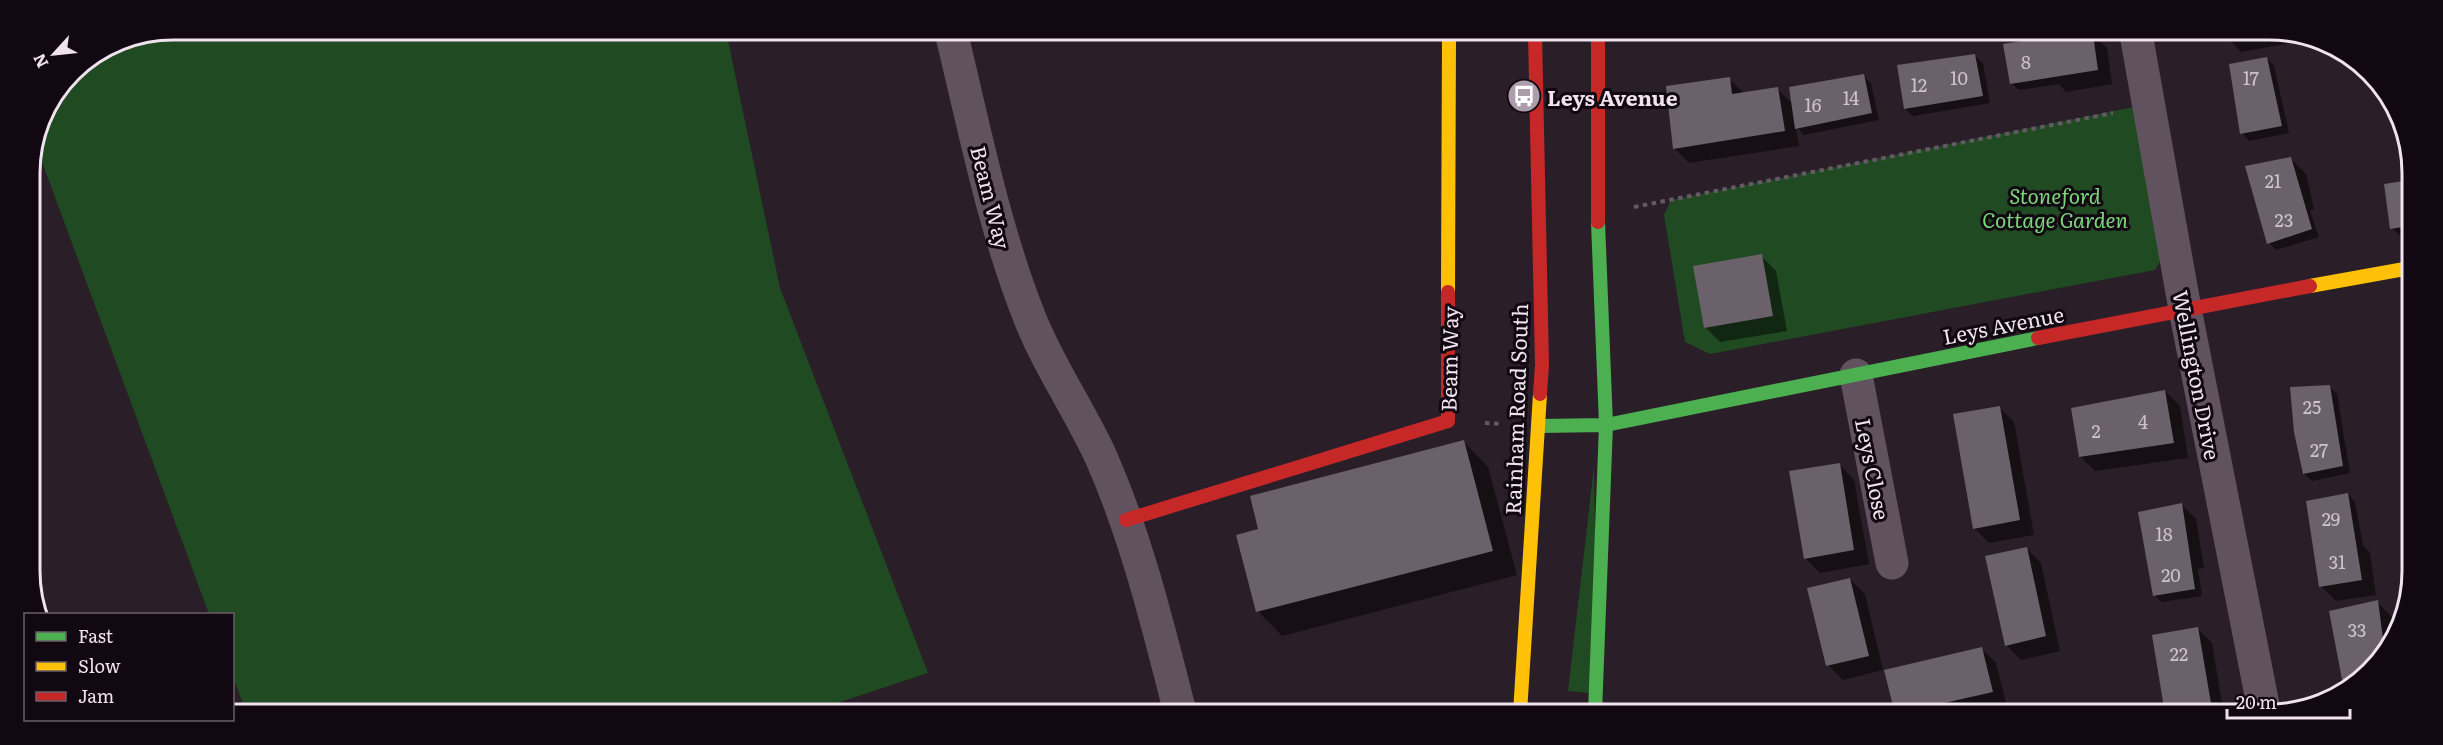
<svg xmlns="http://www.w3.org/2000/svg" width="2443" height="745" font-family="Literata,serif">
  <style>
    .green { fill: #204a21 }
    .shadow { fill: #0007 }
    .building { fill: #6b616a }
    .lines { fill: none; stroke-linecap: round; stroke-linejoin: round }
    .path { stroke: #645964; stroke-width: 4; stroke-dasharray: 4.5 4.5; stroke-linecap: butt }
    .street { stroke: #615260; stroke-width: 33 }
    .fast { stroke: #4caf50; stroke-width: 14 }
    .slow { stroke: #ffc107; stroke-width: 14 }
    .jam { stroke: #c62828; stroke-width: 14 }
    .labels { text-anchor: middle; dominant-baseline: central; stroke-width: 6; stroke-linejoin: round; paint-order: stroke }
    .number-label { font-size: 18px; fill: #cfc2ce }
    .poi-label { font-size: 21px; font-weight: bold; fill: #f0e2ef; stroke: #110811; text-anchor: start }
    .park-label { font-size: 21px; font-style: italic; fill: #7bd77a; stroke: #110811 }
    .street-label { font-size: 21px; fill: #f0e2ef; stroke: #110811 }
    .rim { fill: none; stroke: #f0e2ef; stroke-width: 3 }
  </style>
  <rect width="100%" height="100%" fill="#2a1e29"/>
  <path class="green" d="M173,30l553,1 54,257 148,385 -118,39 -565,-2 -12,-33 -1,-63h-23l-174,-471 6,-25 31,-46 47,-31z
    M2139,106l30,140 -14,24 -445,84 -25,-12 -21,-127 7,-15z
    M1594,467l4,227 -30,-3z"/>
  <path class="shadow" d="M2078,34h15l14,14 5,36 -46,8 -7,-8 -40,6 -8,-7z
    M2225,35h60l1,9 -45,8z
    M1975,56l8,7 7,40 -77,13 -8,-7z
    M2267,59l7,7 15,67 -40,8 -7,-8z
    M1863,76l8,7 8,37 -75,15 -8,-8 3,19 -110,17 -15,-15 55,-69 16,15 32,-5 16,15z
    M2291,159l15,15 8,35 -4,2 9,26 -43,13 -7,-7z
    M2410,181v61l-3,1 -15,-15 -7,-43z
    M1761,256l15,15 11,60 -67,11 -15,-15z
    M2329,386l8,8 13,79 -38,8 -8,-7z
    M2165,391l15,15 8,52 -93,13 -15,-15z
    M1999,407l15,15 20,113 -45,8 -15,-15z
    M1464,442l24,25 29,108 -235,61 -24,-25 2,-81z
    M1840,465l14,15 15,84 -49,9 -15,-15z
    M2348,494l7,8 8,43 7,8 6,42 -40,6 -15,-15z
    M2181,504l15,15 8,49 -6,1 4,27 -40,6 -8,-7z
    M2026,548l15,15 19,88 -39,9 -15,-15z
    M1850,579l15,15 18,76 -40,10 -15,-15z
    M2377,602l15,15 3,21 -6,13 -32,34 -12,5 -14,-78z
    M2197,628l15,15 12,72 -57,-1 -13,-77z
    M1981,648l15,15 11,44 -31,7h-80l-10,-43z"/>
  <path class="building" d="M2066,34h27l5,36 -88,14 -7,-40z
    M1975,54l8,42 -79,13 -7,-44z
    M2267,57l15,69 -42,8 -11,-70z
    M1864,74l8,39 -77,16 -6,-42z
    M1730,77l2,17 46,-7 7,44 -112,18 -7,-63z
    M2291,157l21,72 -45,15 -22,-78z
    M2410,180v46l-20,3 -6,-45z
    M1762,254l11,62 -69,12 -11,-62z
    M2330,385l13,81 -40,8 -9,-42 -4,-45z
    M2165,390l9,53 -95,14 -8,-49z
    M2000,406l20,114 -47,9 -20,-115z
    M1464,440l29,111 -237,61 -20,-77 22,-6 -8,-33z
    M1840,463l14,87 -50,9 -15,-88z
    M2348,493l14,87 -43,7 -13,-86z
    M2182,503l13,86 -42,7 -15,-84z
    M2027,547l19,89 -41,10 -20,-90z
    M1850,578l19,78 -43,10 -19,-78z
    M2378,600l7,55 -28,30 -13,5 -15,-79z
    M2198,627l14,82 -29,6 -18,-1 -13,-79z
    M1982,647l11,45 -98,22 -11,-44z"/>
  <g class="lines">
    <path class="path" d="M1634,207l479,-94
      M1485,423l16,1"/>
    <path class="street" d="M951,32c23,94 42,193 78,284 19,49 50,93 72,141 36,82 57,169 79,255
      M2136,34l49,275 80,406
      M1856,375l36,188"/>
    <path class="fast" d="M1606,425l432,-87
      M1539,426l67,-1
      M1595,713l11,-288 -8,-203"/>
    <path class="slow" d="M2310,286l100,-18
      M1448,292l1,-259
      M1520,713l20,-319"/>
    <path class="jam" d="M1535,33l7,332 -2,29
      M1598,33v189
      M2038,338l272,-52
      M1126,520l322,-99v-129"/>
  </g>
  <defs>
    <g id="bus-disc" transform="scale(1.725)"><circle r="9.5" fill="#ab9daa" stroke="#110811"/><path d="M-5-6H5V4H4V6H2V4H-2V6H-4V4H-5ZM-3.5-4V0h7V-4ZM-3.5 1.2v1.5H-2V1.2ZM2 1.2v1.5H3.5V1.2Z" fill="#fff"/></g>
  </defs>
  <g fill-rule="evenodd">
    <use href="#bus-disc" x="1524" y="96"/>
  </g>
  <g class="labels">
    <g class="number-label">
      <text x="2026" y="61">8</text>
      <text x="1959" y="77">10</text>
      <text x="2251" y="77">17</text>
      <text x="1919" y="84">12</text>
      <text x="1851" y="97">14</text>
      <text x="1813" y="104">16</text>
      <text x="2273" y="180">21</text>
      <text x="2284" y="219">23</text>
      <text x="2312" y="406">25</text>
      <text x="2143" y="421">4</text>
      <text x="2096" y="430">2</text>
      <text x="2319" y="449">27</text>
      <text x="2331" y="518">29</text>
      <text x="2164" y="533">18</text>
      <text x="2337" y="561">31</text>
      <text x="2171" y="574">20</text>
      <text x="2357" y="629">33</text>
      <text x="2179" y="653">22</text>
    </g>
    <g class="poi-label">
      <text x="1547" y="96">Leys Avenue</text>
    </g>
    <g class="park-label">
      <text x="2055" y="194">Stoneford<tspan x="2055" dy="24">Cottage Garden</tspan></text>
    </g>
    <g class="street-label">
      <text transform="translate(992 197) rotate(76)">Beam Way</text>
      <text transform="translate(2003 324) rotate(-11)">Leys Avenue</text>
      <text transform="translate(1448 359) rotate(-89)">Beam Way</text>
      <text transform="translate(2198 375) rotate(79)">Wellington Drive</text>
      <text transform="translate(1515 409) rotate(-88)">Rainham Road South</text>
      <text transform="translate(1874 469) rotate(79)">Leys Close</text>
    </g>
  </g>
  <path d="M0 0H2443V745H0ZM173 40H2269A133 133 0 0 1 2402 173V571A133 133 0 0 1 2269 704H173A133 133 0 0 1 40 571V173A133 133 0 0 1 173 40Z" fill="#110811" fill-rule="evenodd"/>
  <path class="rim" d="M173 40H2269A133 133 0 0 1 2402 173V571A133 133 0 0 1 2269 704H173A133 133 0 0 1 40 571V173A133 133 0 0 1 173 40Z"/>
  <rect x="24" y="613" width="210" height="108" fill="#110811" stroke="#6a5f6a" stroke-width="1.5"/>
  <rect x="36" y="632" width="30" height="9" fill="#4caf50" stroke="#6a5f6a" stroke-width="1.5"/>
  <text x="78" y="643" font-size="18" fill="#f0e2ef">Fast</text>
  <rect x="36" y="662" width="30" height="9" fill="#ffc107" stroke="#6a5f6a" stroke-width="1.5"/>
  <text x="78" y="673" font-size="18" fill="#f0e2ef">Slow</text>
  <rect x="36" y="692" width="30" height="9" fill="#c62828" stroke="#6a5f6a" stroke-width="1.5"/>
  <text x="78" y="703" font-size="18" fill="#f0e2ef">Jam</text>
  <g transform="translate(54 54) rotate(243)" stroke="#110811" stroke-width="4.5" paint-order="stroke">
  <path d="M0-4.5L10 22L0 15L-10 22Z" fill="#f0e2ef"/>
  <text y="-9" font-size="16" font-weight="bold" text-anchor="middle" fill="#f0e2ef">N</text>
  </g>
  <path d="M2227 709v9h123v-9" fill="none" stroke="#f0e2ef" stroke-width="3"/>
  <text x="2236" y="709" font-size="18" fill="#f0e2ef" stroke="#110811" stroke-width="4.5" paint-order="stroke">20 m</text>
</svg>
